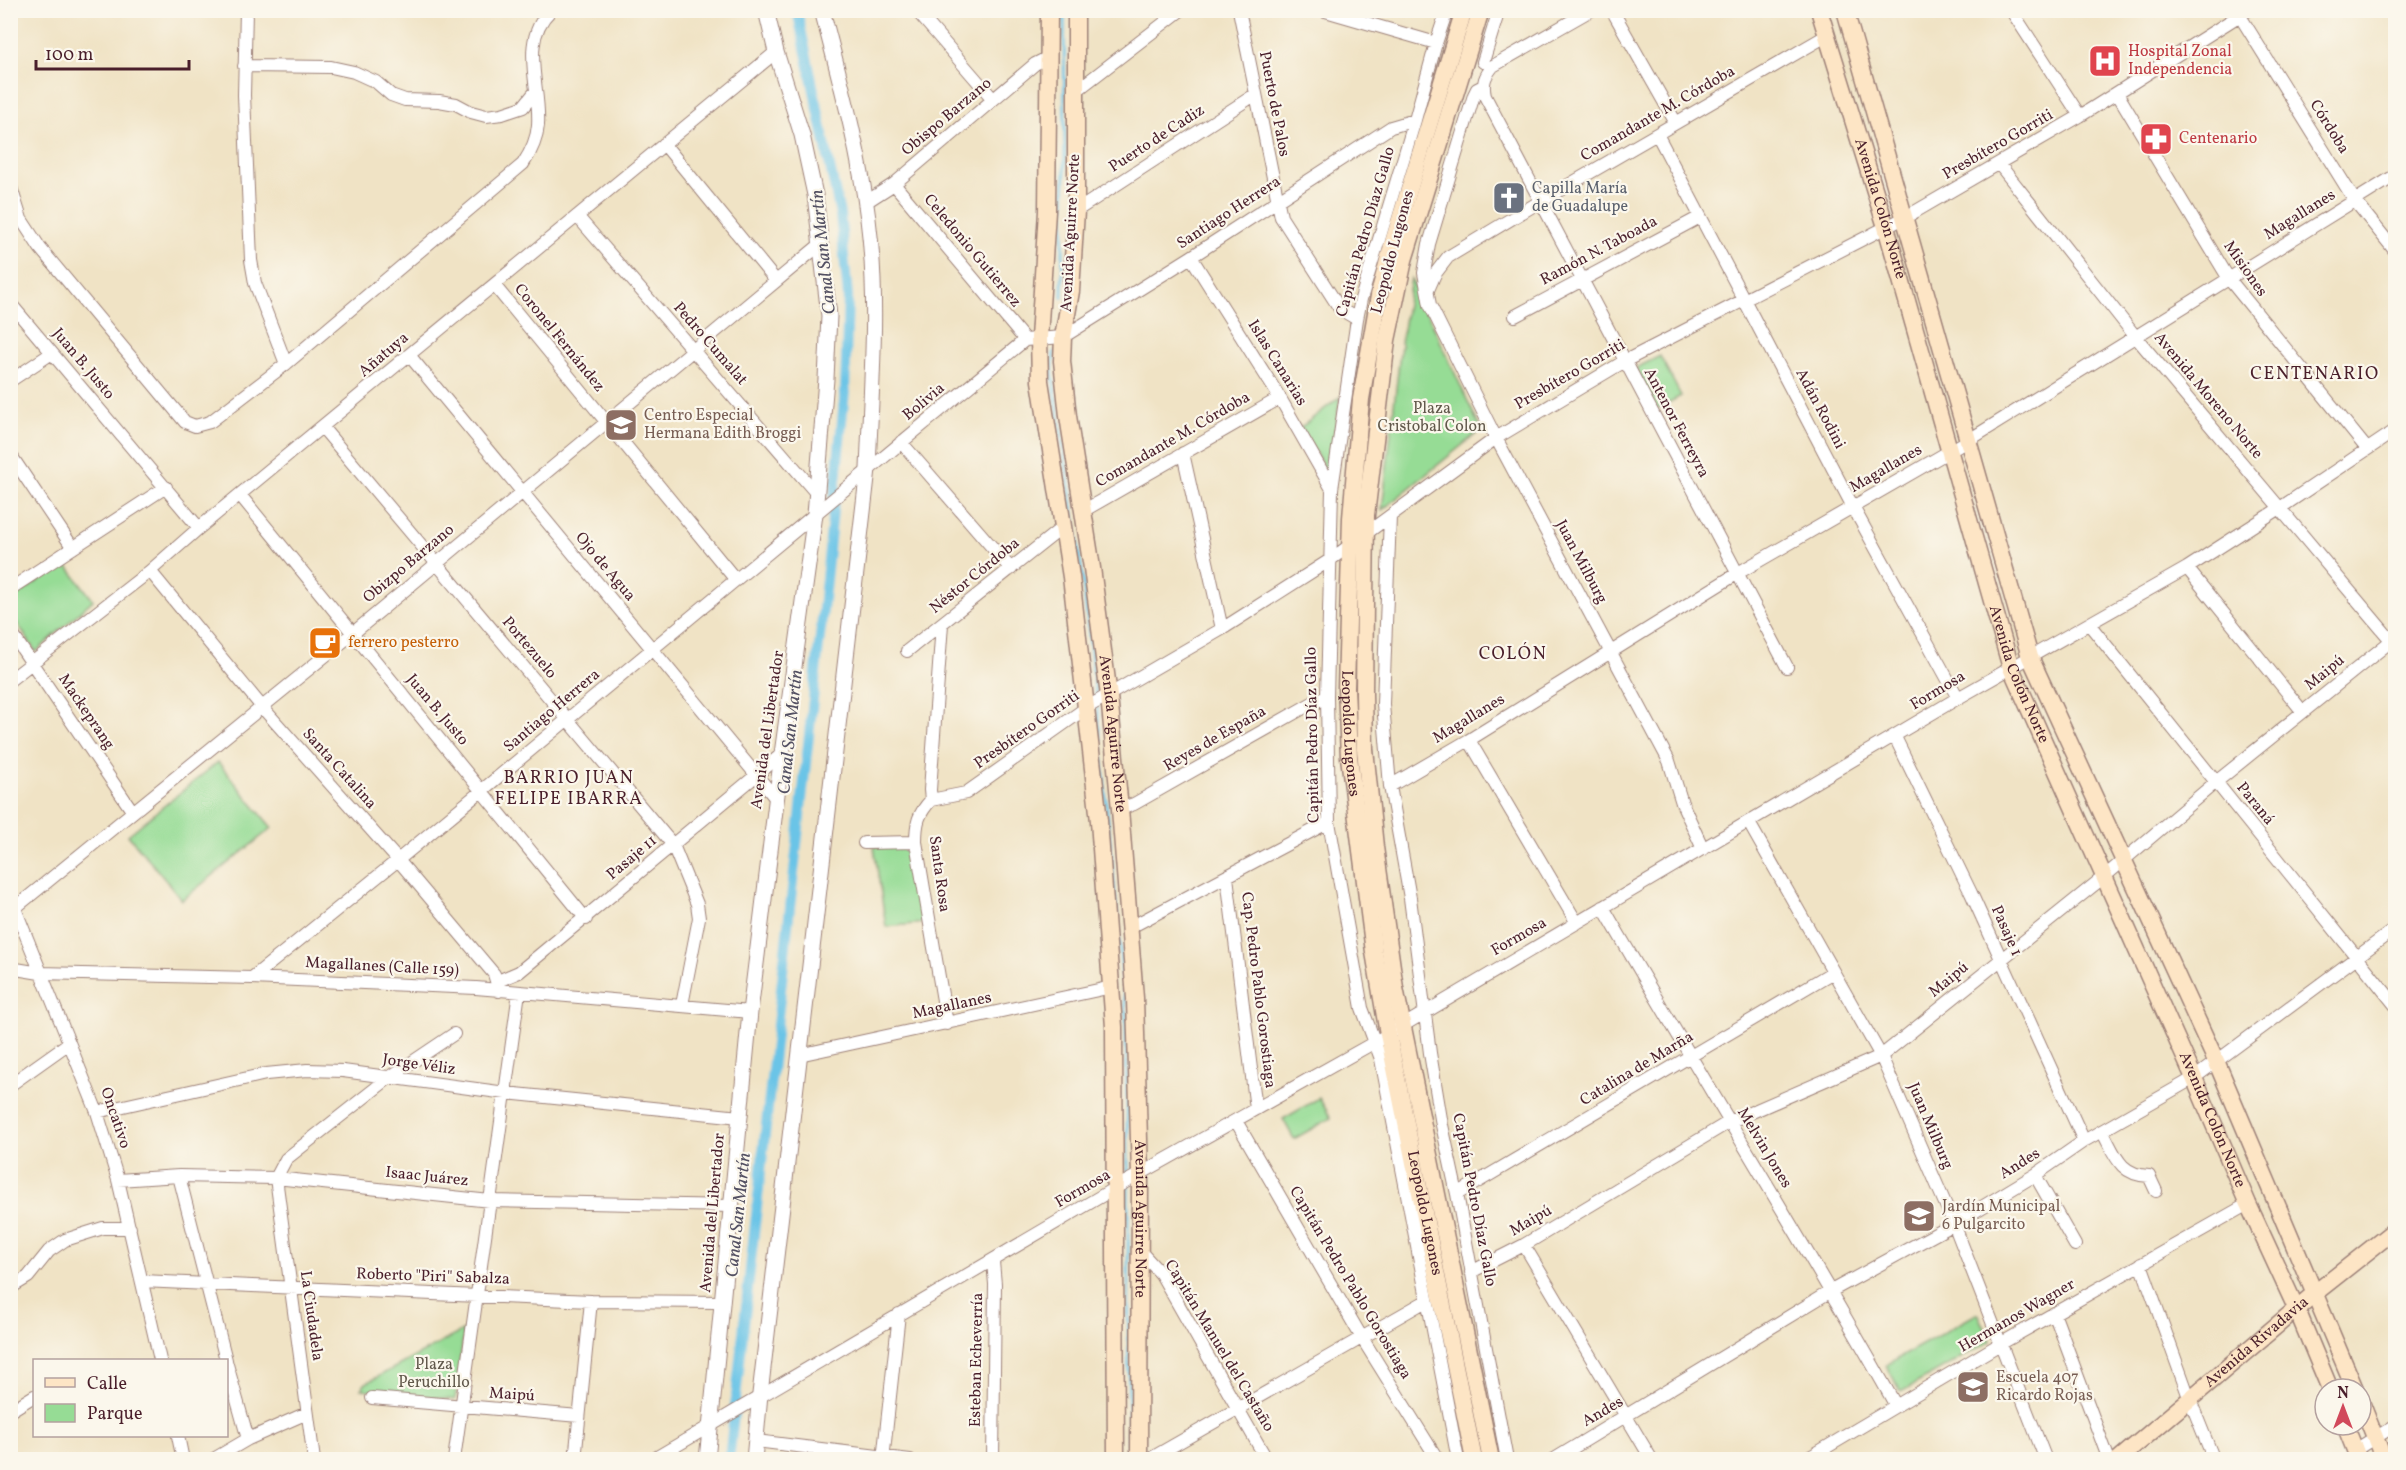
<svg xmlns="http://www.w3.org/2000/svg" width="2406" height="1470" font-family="Vollkorn,serif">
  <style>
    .green { fill: #96dc95; stroke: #707e60; stroke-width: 1.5 }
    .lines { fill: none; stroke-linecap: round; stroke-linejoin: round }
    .stream { stroke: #6ac4e7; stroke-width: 3 }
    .canal { stroke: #6ac4e7; stroke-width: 10 }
    .minor-casing { stroke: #9d8178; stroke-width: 14 }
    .tertiary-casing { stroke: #9d8178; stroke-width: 17 }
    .secondary-casing { stroke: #9d8178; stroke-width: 19 }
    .minor { stroke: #fff; stroke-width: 12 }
    .tertiary { stroke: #fff; stroke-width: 15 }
    .secondary { stroke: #fde5c5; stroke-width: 16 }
    .labels { text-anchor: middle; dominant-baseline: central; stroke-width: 4.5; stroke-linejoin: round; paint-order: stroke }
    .health-label { font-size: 16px; fill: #be3a42; stroke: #fbf7ec; text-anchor: start }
    .street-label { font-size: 16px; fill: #4a1f2b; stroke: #fbf7ec }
    .worship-label { font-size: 16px; fill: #5b616d; stroke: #fbf7ec; text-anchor: start }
    .park-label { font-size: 16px; fill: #61584b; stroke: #fbf7ec }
    .education-label { font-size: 16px; fill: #785e54; stroke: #fbf7ec; text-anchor: start }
    .food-label { font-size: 16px; fill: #c56008; stroke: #fbf7ec; text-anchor: start }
    .water-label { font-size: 18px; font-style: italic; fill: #545163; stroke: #fbf7ec }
    .neighbourhood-label { font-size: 18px; letter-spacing: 1.5px; fill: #4a1f2b; stroke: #fbf7ec }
  </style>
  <rect width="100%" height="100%" fill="#fbf7ec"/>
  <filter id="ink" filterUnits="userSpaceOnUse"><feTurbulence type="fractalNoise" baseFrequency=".0167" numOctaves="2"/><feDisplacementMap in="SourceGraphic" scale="12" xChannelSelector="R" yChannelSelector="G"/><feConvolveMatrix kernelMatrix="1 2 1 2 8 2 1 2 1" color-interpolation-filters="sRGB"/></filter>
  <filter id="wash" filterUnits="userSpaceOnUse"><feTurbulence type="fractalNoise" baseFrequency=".008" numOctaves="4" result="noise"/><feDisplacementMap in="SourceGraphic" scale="24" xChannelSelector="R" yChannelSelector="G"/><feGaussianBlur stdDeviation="1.35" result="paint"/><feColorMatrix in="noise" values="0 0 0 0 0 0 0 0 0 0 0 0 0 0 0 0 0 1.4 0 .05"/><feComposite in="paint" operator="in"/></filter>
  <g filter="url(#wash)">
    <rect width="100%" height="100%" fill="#f0e3c5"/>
    <path class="green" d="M1411,278l70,152 -99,80 20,-174z
      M1660,356l21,40 -24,13 -21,-41z
      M1340,397l-11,78 -29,-47z
      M65,563l28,37 -57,52 -25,-38v-14z
      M218,762l54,66 -90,72 -54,-65z
      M911,846l13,77 -38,4 -12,-80z
      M1319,1098l12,20 -37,21 -11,-20z
      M1978,1313l13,28 -90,51 -15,-27z
      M464,1330l-9,70 -94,-11 5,-6z"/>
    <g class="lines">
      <path class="stream" d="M1062,297l3,-133 -1,-154
        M1054,352l-2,19 31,209 13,117
        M1097,706l29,308 2,161
        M1128,1185l1,275"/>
      <path class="canal" d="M729,1460l94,-851 22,-218 3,-95 -8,-82 -43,-204"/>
    </g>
  </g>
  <g filter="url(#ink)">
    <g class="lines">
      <g class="minor-casing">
        <path id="minor" d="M246,10l-2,85 7,165 4,23 31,81
          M916,10l77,89
          M1239,10l42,207 59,92 17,10
          M1322,10l114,33
          M1447,10l-11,33 -21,77 -54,179 -4,20 -25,170 -5,208 2,125 33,186 19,51 77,401
          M1591,10l-98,56c-8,10 -11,16 -8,30l302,571
          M1612,10l64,113
          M2011,10l69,106
          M2240,16l115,185 41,51
          M1483,62l16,-52
          M244,66l87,1 23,5 22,10 15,13 14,5 34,1 17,3 15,8 15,4 16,-2 21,-7 13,-16
          M1483,86l-6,3 -3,6 -45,149 -5,29 6,32 66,133 173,323 13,42 21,46
          M1076,91l105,-81
          M2117,93l112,186 138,170
          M1657,134l196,373 105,191
          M664,144l112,137
          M1999,164l136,172 260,309
          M10,184l11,35 19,29 145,174 10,4 15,-4 76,-58 237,-200c8,-12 14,-24 15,-39 3,-38 -20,-84 13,-115
          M894,184l131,156
          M866,202l28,-18 141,-120 14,-7
          M1076,211l180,-117
          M577,216l240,278
          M1191,257l89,141 52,91
          M494,285l242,295
          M1428,290l7,-16 13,-17 93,-56 285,-165
          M10,303l189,225
          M1515,316l185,-99
          M409,355l368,445
          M10,381l42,-28
          M322,427l351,418 24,59 2,14 -17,87
          M901,442l110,127
          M1183,453l39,176
          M10,454l63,94
          M240,495l346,424
          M1083,511l197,-113
          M1390,516l-7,188 7,82 20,112 20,155 12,72 15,69 50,266
          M2187,568l116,144
          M150,571l112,136 136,153 96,114 5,17
          M10,589l156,-102
          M942,624l-12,166 1,10c-13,14 -15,23 -15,42l31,182
          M2089,624l307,382
          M10,631l123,181
          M907,651l156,-124
          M10,680l140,-109 49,-43 577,-476
          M1895,737l76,156 113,248
          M1469,740l108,183
          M1390,786l79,-46 269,-167 231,-133 427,-265
          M931,800l35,-7 120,-85 136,-79 108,-69 166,-122 129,-77 281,-144 174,-101 168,-106
          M1120,809l14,-5 180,-102 13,-5
          M1749,823l132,233 73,168 92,236
          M864,843l52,-1
          M1227,877l29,232
          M10,896l87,216 21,68 42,180
          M16,907l336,-273 470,-391
          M1603,907c96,167 199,331 293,499
          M1129,928l200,-106
          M10,968l30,5 212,5 224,10 274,24
          M252,978l146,-118 627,-520 38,-3 128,-80 200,-130 24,-7
          M498,981l21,-9 263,-218
          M799,1055l313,-68
          M10,1085l59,-42
          M97,1112l169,-38 41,-4 36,1 163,22 234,24
          M1236,1121l126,217 76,122
          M2102,1131c13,23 17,44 47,45l7,15
          M2035,1175l40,70
          M179,1176l47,184
          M118,1180l61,-4 97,2 214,23 242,5
          M1457,1194l376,-222
          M1524,1245l128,215
          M1140,1251l21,23 106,186
          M993,1262l2,22 -2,176
          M2141,1264l49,136 24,60
          M1471,1272l53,-27 205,-123 152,-66 224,-180 111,-94 180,-145
          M142,1281l449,20 131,1
          M10,1288l18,-11 21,-26 16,-11 38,-12h27
          M2054,1313l55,147
          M226,1361l22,78
          M372,1398l207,18
          M10,1411l24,-15
          M178,1436l5,24
          M756,1441l154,19
          M2355,1450l41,-25
          M212,1460l36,-21 59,-26
          M314,1460l-38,-282 10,-19 104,-82 64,-43
          M454,1460l65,-468
          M575,1460l16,-159
          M652,1460l463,-272 260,-146 583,-344 229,-130 93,-60 116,-78
          M883,1460l16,-146
          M1148,1460l278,-159
          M1553,1460l278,-169 123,-67 81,-49 49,-34 110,-63 202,-150
          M1805,1460l195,-116 248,-140"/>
      </g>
      <g class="tertiary-casing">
        <path id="tertiary" d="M707,1460l43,-448 32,-258 33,-240 11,-135 3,-63 -14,-121 -13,-60 -26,-83 -10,-42
          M754,1460l6,-66 108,-925c3,-83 11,-167 0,-250 -9,-71 -28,-139 -46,-209"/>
      </g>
      <g class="secondary-casing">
        <g id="secondary">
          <path d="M1049,10l-2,201 -8,127 1,43 31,196 28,244 15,206 2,433"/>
          <path id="s1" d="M1076,10v201l-5,80 -8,46 -1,24 6,55 24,152 17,128 11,113 15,189 5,177 -1,285"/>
          <path id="s2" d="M1464,10l-70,229 -14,51 -19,109 -10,119 -5,170 3,69 25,195 14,82 86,426"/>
          <path d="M1481,10l-77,250 -17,80 -21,175 -2,178 1,56 10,98 20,141 96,472"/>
          <path id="s3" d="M1819,10l67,217 125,441 183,410 54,126 49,106 33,79"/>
          <path d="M1845,10l185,647 187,406 138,326"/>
          <path d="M2361,1402l23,58"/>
          <path d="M2345,1425l14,35"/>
          <path id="s4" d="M2118,1460l197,-167 81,-64"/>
        </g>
      </g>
      <use href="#minor" class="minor"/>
      <use href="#tertiary" class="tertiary"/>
      <use href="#secondary" class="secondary"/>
    </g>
  </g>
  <defs>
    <g id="hospital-square" transform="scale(1.725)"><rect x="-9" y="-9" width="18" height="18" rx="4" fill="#e0444e" stroke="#fbf7ec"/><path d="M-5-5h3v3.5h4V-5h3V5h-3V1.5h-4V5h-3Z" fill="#fff"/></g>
    <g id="pharmacy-square" transform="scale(1.725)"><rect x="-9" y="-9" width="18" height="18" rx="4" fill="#e0444e" stroke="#fbf7ec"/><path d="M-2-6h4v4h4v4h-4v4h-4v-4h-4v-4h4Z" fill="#fff"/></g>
    <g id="church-square" transform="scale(1.725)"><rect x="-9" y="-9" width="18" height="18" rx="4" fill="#6b7280" stroke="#fbf7ec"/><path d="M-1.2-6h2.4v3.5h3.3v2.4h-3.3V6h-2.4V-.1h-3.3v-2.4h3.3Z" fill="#fff"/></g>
    <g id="school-square" transform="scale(1.725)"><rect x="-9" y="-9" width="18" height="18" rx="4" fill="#8d6e63" stroke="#fbf7ec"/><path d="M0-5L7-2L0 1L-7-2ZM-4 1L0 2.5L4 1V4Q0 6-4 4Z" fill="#fff"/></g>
    <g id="cafe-square" transform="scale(1.725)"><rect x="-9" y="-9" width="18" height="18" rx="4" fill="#e8710a" stroke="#fbf7ec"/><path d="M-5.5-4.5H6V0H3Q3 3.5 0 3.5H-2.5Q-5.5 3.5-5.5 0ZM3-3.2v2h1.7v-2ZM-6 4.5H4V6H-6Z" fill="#fff"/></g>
  </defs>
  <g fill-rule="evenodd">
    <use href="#hospital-square" x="2105" y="61"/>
    <use href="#pharmacy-square" x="2156" y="139"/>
    <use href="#church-square" x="1509" y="198"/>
    <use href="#school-square" x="621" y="425"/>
    <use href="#cafe-square" x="325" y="643"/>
    <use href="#school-square" x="1919" y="1216"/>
    <use href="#school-square" x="1973" y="1387"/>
  </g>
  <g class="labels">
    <g class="health-label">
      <text x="2128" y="52">Hospital Zonal<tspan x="2128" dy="18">Independencia</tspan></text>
      <text x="2179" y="139">Centenario</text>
    </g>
    <g class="street-label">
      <text transform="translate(1274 104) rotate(79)">Puerto de Palos</text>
      <text transform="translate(1658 114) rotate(-30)">Comandante M. Córdoba</text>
      <text transform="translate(947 117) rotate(-40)">Obispo Barzano</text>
      <text transform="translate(2329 127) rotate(58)">Córdoba</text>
      <text transform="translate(1157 139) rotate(-33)">Puerto de Cadiz</text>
      <text transform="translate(1998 145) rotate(-30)">Presbítero Gorriti</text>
      <text stroke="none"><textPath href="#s3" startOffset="208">Avenida Colón Norte</textPath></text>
      <text transform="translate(1229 213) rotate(-33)">Santiago Herrera</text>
      <text transform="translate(2300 215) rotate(-32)">Magallanes</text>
      <text transform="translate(1366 232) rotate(-74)">Capitán Pedro Díaz Gallo</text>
      <text transform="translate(1071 233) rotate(-87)">Avenida Aguirre Norte</text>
      <text transform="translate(972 251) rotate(50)">Celedonio Gutierrez</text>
      <text transform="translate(1599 251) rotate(-28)">Ramón N. Taboada</text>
      <text transform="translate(1393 252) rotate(-75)">Leopoldo Lugones</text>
      <text transform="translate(2245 269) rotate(55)">Misiones</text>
      <text transform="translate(559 338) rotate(51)">Coronel Fernández</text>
      <text transform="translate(710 344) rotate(49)">Pedro Cumalat</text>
      <text transform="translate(384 355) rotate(-40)">Añatuya</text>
      <text transform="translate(1277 363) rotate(58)">Islas Canarias</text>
      <text transform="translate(83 364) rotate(50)">Juan B. Justo</text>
      <text transform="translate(1570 375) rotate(-30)">Presbítero Gorriti</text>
      <text transform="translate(2208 396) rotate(50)">Avenida Moreno Norte</text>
      <text transform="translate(924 402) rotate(-40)">Bolivia</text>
      <text transform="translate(1820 409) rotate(62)">Adán Rodini</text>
      <text transform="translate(1676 423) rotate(62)">Antenor Ferreyra</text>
      <text transform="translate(1173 440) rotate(-30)">Comandante M. Córdoba</text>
      <text transform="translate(1886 469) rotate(-30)">Magallanes</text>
      <text transform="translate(1581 562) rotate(62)">Juan Milburg</text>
      <text transform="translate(409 564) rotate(-40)">Obizpo Barzano</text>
      <text transform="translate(605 567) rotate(50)">Ojo de Agua</text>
      <text transform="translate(975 576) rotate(-39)">Néstor Córdoba</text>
      <text transform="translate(529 648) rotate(50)">Portezuelo</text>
      <text transform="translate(2325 673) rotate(-39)">Maipú</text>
      <text stroke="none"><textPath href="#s3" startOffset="694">Avenida Colón Norte</textPath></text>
      <text transform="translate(1938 691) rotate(-31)">Formosa</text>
      <text transform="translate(437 710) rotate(50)">Juan B. Justo</text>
      <text transform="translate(552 711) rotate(-40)">Santiago Herrera</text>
      <text transform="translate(86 712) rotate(56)">Mackeprang</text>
      <text transform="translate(1469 719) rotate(-31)">Magallanes</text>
      <text transform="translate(768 730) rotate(-82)">Avenida del Libertador</text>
      <text transform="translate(1027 730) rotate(-35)">Presbítero Gorriti</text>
      <text stroke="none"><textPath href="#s1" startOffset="728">Avenida Aguirre Norte</textPath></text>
      <text stroke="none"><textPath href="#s2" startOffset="738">Leopoldo Lugones</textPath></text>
      <text transform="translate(1313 735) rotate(-91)">Capitán Pedro Díaz Gallo</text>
      <text transform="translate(1215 739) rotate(-30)">Reyes de España</text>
      <text transform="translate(339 769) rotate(48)">Santa Catalina</text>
      <text transform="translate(2255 804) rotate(51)">Paraná</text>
      <text transform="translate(632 858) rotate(-40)">Pasaje 11</text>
      <text transform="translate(939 874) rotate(82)">Santa Rosa</text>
      <text transform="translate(2006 931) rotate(66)">Pasaje 1</text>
      <text transform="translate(1519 937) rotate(-30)">Formosa</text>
      <text transform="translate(382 967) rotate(3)">Magallanes (Calle 159)</text>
      <text transform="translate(1949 980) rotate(-39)">Maipú</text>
      <text transform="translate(1258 990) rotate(83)">Cap. Pedro Pablo Gorostiaga</text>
      <text transform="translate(952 1006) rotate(-12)">Magallanes</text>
      <text transform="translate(419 1065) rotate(8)">Jorge Véliz</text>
      <text transform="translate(1637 1069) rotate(-31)">Catalina de Marña</text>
      <text transform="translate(115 1118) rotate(71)">Oncativo</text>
      <text stroke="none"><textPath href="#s3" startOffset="1180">Avenida Colón Norte</textPath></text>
      <text transform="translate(1930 1126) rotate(67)">Juan Milburg</text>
      <text transform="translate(1764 1148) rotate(59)">Melvin Jones</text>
      <text transform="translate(2020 1164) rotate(-32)">Andes</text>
      <text transform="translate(427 1177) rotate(6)">Isaac Juárez</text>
      <text transform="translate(1083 1189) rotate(-30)">Formosa</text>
      <text transform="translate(1474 1200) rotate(79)">Capitán Pedro Díaz Gallo</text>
      <text transform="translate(713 1213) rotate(-85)">Avenida del Libertador</text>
      <text stroke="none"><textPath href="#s2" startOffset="1224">Leopoldo Lugones</textPath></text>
      <text stroke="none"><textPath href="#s1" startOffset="1214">Avenida Aguirre Norte</textPath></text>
      <text transform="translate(1531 1221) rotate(-30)">Maipú</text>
      <text transform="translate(433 1277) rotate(2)">Roberto "Piri" Sabalza</text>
      <text transform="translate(1350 1283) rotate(59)">Capitán Pedro Pablo Gorostiaga</text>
      <text transform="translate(311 1316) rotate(82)">La Ciudadela</text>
      <text transform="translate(2017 1316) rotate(-30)">Hermanos Wagner</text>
      <text stroke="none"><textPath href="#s4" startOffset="182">Avenida Rivadavia</textPath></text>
      <text transform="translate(1219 1346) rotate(59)">Capitán Manuel del Castaño</text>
      <text transform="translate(977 1360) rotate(-89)">Esteban Echeverría</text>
      <text transform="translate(512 1395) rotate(4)">Maipú</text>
      <text transform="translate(1603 1412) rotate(-30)">Andes</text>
    </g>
    <g class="worship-label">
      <text x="1532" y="189">Capilla María<tspan x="1532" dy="18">de Guadalupe</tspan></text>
    </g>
    <g class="park-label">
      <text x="1432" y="409">Plaza<tspan x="1432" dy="18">Cristobal Colon</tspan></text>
      <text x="434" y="1365">Plaza<tspan x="434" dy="18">Peruchillo</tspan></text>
    </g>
    <g class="education-label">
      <text x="644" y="416">Centro Especial<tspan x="644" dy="18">Hermana Edith Broggi</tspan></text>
      <text x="1942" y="1207">Jardín Municipal<tspan x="1942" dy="18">6 Pulgarcito</tspan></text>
      <text x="1996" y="1378">Escuela 407<tspan x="1996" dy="18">Ricardo Rojas</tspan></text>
    </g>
    <g class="food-label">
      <text x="348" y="643">ferrero pesterro</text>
    </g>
    <g class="water-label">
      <text transform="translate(824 252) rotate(-96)">Canal San Martín</text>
      <text transform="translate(791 732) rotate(-84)">Canal San Martín</text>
      <text transform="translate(739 1215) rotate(-84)">Canal San Martín</text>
    </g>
    <g class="neighbourhood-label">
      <text x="2315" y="374">CENTENARIO</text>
      <text x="1513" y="654">COLÓN</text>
      <text x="569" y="778">BARRIO JUAN<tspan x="569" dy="21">FELIPE IBARRA</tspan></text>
    </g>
  </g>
  <rect width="2406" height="1470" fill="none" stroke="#fbf7ec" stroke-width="36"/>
  <rect x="33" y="1359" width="195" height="78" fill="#fbf7ec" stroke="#b4a19f" stroke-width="1.5"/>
  <rect x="45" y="1378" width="30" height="9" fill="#fde5c5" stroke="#b4a19f" stroke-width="1.5"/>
  <text x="87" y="1389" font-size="18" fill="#4a1f2b">Calle</text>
  <rect x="45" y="1404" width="30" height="18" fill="#96dc95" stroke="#b4a19f" stroke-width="1.5"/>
  <text x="87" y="1419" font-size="18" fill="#4a1f2b">Parque</text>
  <g transform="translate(2343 1407)"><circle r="28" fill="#fbf7ec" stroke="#b4a19f" stroke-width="1.5"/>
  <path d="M0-4.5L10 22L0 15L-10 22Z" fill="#d1495b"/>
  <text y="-9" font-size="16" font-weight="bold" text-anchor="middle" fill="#4a1f2b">N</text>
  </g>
  <path d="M36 60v9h153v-9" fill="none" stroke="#4a1f2b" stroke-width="3"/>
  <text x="45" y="60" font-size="18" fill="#4a1f2b" stroke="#fbf7ec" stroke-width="4.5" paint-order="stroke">100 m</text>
</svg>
